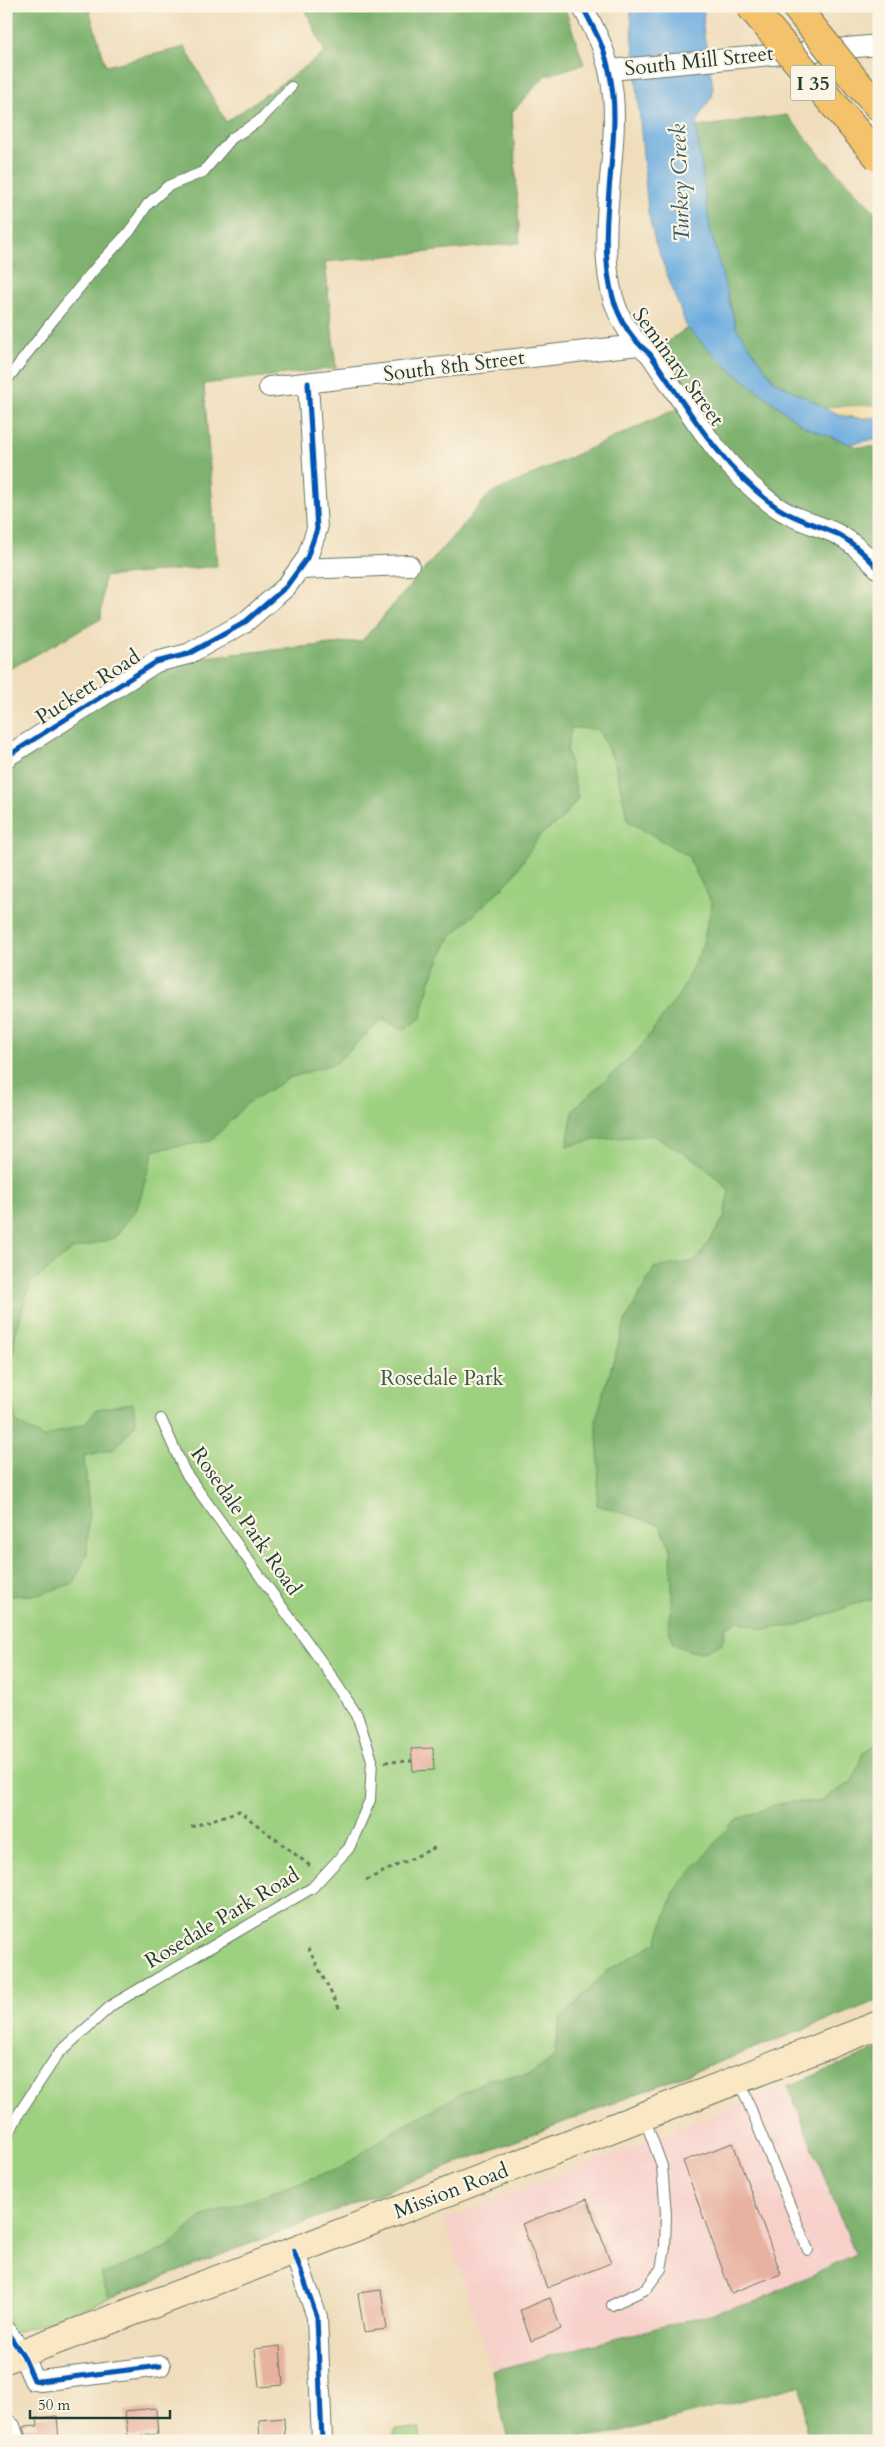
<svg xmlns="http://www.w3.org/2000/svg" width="885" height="2447" font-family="Cardo,serif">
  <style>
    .built { fill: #f7d0ca }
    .green { fill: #9dd080; stroke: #5e865a }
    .forest { fill: #7eb26e; stroke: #4e7851 }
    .sand { fill: #eeda9e; stroke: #868c69 }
    .water { fill: #6bacdf; stroke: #45748a }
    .building { fill: #e8b2a1 }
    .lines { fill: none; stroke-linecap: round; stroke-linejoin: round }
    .lane-casing { stroke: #687563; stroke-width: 12 }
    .street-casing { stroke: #687563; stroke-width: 22 }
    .secondary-casing { stroke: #687563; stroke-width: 30 }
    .highway-casing { stroke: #687563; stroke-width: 30 }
    .path { stroke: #687563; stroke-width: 3; stroke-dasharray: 4 4; stroke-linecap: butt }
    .lane { stroke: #fff; stroke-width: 10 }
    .street { stroke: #fff; stroke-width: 20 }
    .secondary { stroke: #fae7c3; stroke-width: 28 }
    .highway { stroke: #f3c26a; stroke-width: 28 }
    .highway-bridge-casing { stroke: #687563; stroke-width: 30; stroke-linecap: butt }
    .highway-bridge { stroke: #f3c26a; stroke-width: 28 }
    .cycleway-casing { stroke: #fcf5e5; stroke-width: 8 }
    .cycleway { stroke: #0057b8; stroke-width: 5 }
    .labels { text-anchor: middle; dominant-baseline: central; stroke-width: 4.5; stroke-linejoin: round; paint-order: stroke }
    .shield { fill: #fcf5e5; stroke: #617469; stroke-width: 1 }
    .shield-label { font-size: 20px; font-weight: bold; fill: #1f3d34 }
    .street-label { font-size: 21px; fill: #1f3d34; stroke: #fcf5e5 }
    .park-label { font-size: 21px; fill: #385a43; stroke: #fcf5e5 }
    .water-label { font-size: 22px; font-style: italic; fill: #365e67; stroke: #fcf5e5 }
  </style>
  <rect width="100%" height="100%" fill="#fcf5e5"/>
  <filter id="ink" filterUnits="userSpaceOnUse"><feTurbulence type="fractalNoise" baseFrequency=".02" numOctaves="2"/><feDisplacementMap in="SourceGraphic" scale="10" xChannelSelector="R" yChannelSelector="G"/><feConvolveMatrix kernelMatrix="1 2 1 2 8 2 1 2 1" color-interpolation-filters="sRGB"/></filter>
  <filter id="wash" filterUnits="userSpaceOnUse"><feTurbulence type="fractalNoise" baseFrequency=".0096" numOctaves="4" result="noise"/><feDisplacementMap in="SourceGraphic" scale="20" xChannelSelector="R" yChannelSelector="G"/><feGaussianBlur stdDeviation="1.12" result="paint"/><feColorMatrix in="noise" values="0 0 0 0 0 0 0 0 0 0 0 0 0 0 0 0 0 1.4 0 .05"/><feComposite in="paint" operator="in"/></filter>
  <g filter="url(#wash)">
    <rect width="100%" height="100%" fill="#efddbb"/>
    <path class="built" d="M788,2086l67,168 -100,48 -263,69 -48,-151z"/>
    <path class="green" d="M490,494l389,75v1431l-826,320 -47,15v-1578l150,-95 206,-21z
      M420,2428v13h-26v-12z"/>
    <path class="forest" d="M6,6h82l18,60 79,-19 41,75 99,-69 -21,-47h260l20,58 -39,12 -33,36 8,131 -195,19 11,106 -132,16 13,182 -113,11 -3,42 -95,52z
      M787,115l35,42 57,59v189l-57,2 -48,-26 -38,-54 -26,-99 -14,-101z
      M687,328l39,38 79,61 53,20h21v1154l-13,-1 -70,26 -34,3 -23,-8 -13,6 -4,16c-20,12 -28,11 -49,1l-5,-19 4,-26 -1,-50 -11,-24 -63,-20 2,-38 -3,-48 29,-97 29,-54 42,-7 28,-43 5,-28 -30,-28 -47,-27 -57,5 -28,6 6,-36 66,-61 42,-57 21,-45 10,-43 -24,-48 -60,-35 -13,-57 -17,-35 -27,-1 -4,23 11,48 -17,21 -22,16 -27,42 -63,61 -19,42 -9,37 -17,12 -22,-11 -46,44 -47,15 -43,26 -35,37 -57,9 -17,59 -23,29 -42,12 -42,34 -15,52 -5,52 6,34 27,16 42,-15 12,-14 36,-6 3,21 -22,25 -30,7 5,53 -2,45 -13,29 -36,12 -32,1v-839l150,-95 206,-21 128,-147 195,-89 -35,-51z
      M879,1742v258l-770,298 -8,-23 63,-25 37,-33 140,-49 54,-38 95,-52 41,-4 22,-16 7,-38 46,-49 51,-29 17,-50 60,-71 49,-19h35l34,-20 11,-29z
      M879,2049v392h-72l-5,-56 -181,47 -66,9h-47l-16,-70 263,-69 100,-48 -67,-168z"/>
    <path class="sand" d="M879,405v12c-22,3 -38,-1 -57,-10z"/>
    <path class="water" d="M630,6h74l-1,22 10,58 -1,11 -9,12 -7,18 14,101 26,99 38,54 69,36 22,2 14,-2v21l-29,6 -45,-17 -79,-61 -39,-38 -32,-86 -7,-30z"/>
    <g id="blocks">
      <path class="building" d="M433,1748l1,22 -21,1 -2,-22z
        M733,2143l48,131 -50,19 -48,-132z
        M587,2199l24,64 -64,25 -25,-64z
        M381,2290l6,39 -23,3 -6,-39z
        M550,2298l11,31 -30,12 -11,-31z
        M280,2346l3,39 -24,2 -4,-38z
        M156,2408l2,26 -30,3 -3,-26z
        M57,2416l2,25h-32l-4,-14 15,-1 -1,-8z
        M284,2418l1,23h-25l-1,-21z"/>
    </g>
  </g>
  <g filter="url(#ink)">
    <use href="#blocks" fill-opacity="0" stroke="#687563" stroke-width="1"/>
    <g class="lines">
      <g class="lane-casing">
        <path id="lane" d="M6,381l54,-70 38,-46 32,-34 17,-26 21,-19 35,-14 29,-34 27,-17 32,-34
          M739,2080l69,170
          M6,2140l13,-27 39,-59 54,-49 200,-117 37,-40 21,-48 2,-40 -15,-45 -31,-47 -141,-196 -24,-53
          M612,2305l34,-16 15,-20 4,-22 1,-33 -4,-48 -18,-49
          M6,2417l9,8 5,16"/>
      </g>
      <g class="street-casing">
        <path id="street" d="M582,6c18,33 27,51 31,89 8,80 -38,201 37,259 38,55 71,113 125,152 18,13 40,18 60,27 17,8 31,23 44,36
          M610,70l269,-25
          M269,387l369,-42
          M299,569l110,-4
          M6,757l150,-95 32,-8 56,-31 42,-36 21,-29 10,-29 -9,-146
          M294,2251l23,66 5,124
          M6,2331l17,24 11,25 6,1 120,-15"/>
      </g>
      <g class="secondary-casing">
        <path id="secondary" d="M6,2359l288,-108 585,-226"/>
      </g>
      <g class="highway-casing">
        <path id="highway" d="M857,83l22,24"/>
      </g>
      <path class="path" d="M385,1762l27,-1
        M191,1827l48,-16 74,57
        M366,1880l70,-33
        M308,1948l32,62"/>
      <use href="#lane" class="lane"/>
      <use href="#street" class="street"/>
      <use href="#secondary" class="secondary"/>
      <use href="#highway" class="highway"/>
      <g class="highway-bridge-casing">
        <path id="highway-bridge" d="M750,6l129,152
          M795,6l62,77"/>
      </g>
      <use href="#highway-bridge" class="highway-bridge"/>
      <g class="cycleway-casing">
        <path id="cycleway" d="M582,6c18,33 27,51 31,89 8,80 -38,201 37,259 38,55 71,113 125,152 18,13 40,18 60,27 17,8 31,23 44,36
          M6,757l150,-95 32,-8 56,-31 42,-36 21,-29 10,-29 -9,-146
          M294,2251l23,66 5,124
          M6,2331l17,24 11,25 6,1 120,-15"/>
      </g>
      <use href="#cycleway" class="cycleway"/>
    </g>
  </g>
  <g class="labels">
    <rect class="shield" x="790.5" y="65.5" width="45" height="35" rx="4"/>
    <g class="shield-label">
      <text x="813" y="83">I 35</text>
    </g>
    <g class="street-label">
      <text transform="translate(699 61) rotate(-6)">South Mill Street</text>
      <text transform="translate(454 366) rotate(-7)">South 8th Street</text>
      <text transform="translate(678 367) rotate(54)">Seminary Street</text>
      <text transform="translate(88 687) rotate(-33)">Puckett Road</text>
      <text transform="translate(246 1521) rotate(55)">Rosedale Park Road</text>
      <text transform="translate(222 1918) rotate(-31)">Rosedale Park Road</text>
      <text transform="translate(451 2191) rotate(-21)">Mission Road</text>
    </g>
    <g class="park-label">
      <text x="442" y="1378">Rosedale Park</text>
    </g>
    <g class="water-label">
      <text transform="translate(680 183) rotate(-92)">Turkey Creek</text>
    </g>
  </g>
  <rect width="885" height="2447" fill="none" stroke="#fcf5e5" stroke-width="25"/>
  <path d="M30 2410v8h140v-8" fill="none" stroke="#1f3d34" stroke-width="2.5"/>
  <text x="38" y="2410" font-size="15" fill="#1f3d34" stroke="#fcf5e5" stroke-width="4" paint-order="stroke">50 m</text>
</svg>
